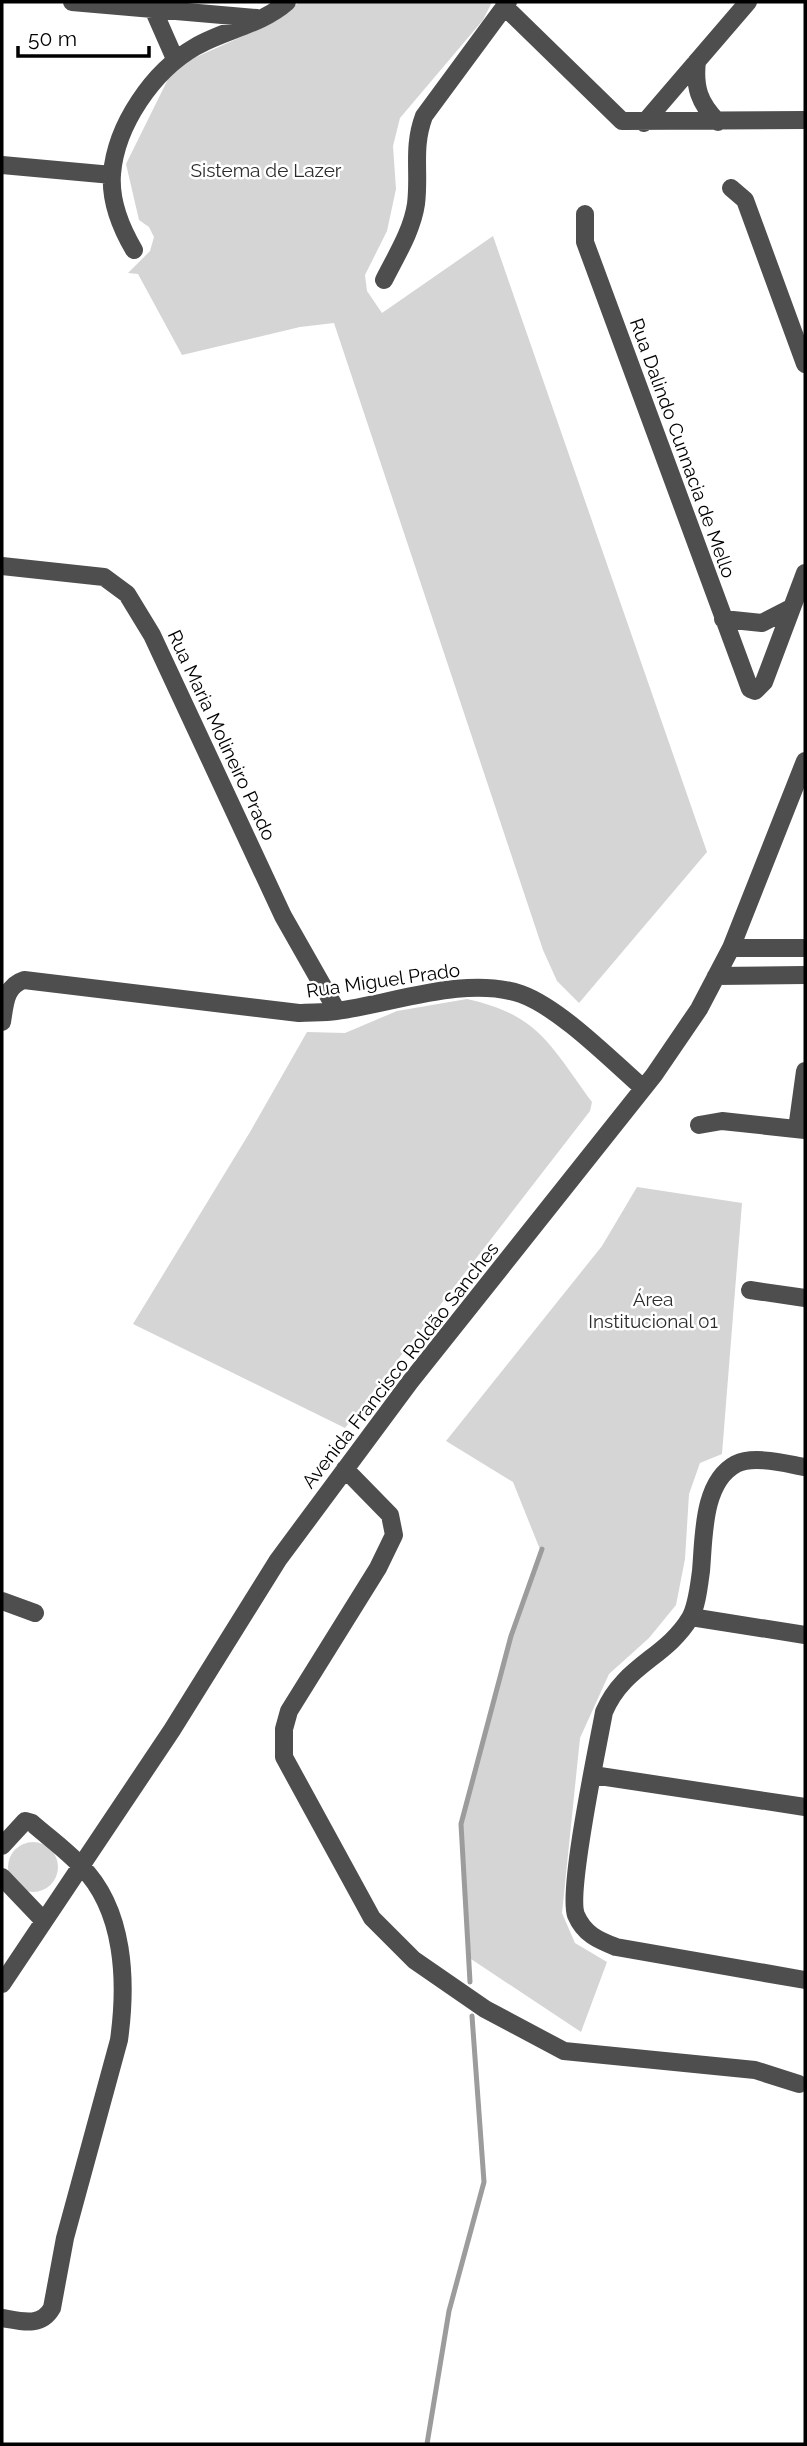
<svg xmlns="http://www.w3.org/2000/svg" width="807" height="2446" font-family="Raleway,sans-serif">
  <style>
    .green { fill: #d5d5d5 }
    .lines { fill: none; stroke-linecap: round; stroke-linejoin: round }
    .stream { stroke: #9c9c9c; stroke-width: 5 }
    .minor { stroke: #4e4e4e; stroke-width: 18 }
    .labels { text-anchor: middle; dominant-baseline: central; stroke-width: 5; stroke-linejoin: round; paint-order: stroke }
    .park-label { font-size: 19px; fill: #2c2c2c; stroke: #fff }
    .street-label { font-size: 19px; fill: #000; stroke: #fff }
  </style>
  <rect width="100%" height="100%" fill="#fff"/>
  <path class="green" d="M299,2h193l-9,18 -83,98 -7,28 3,43 -9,42 -22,44 2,16 15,22 111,-77 214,616 -128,151 -22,-22 -14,-31 -209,-627 -34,4 -118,28 -44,-81 -10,-1 22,-22 4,-14 -5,-10 -10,-7 -13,-56 48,-97 85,-38 24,-13z
    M467,999c73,16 84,48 125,103l-2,9 -245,317 -212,-104 117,-192 57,-100 38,1 52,-22z
    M637,1187l105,16 -20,251 -22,9 -11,31 -4,65 -9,46 -27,33 -40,36 -29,64 -18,175 13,30 32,19 -26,70 -113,-75 -7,-133 50,-188 30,-84 -28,-70 -67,-41 156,-195z
    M8 1867a25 25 0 1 1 50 0a25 25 0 1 1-50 0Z"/>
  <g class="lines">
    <path class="stream" d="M470,1982l-9,-158 50,-188 31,-87
      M427,2444l22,-133 35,-129 -12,-166"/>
    <path class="minor" d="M72,2l185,16
      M504,6l118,115 183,-1
      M153,9l22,50
      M697,61c-3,26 2,42 21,61
      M644,123l104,-121
      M2,165l110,10
      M731,188l14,12 60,164
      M585,214v28l165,447 5,2 9,-9 41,-109
      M134,250c-13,-22 -24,-49 -22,-76 4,-49 41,-103 83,-127 29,-17 66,-22 92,-45
      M384,280c12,-24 28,-49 32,-76 4,-32 -4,-56 8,-88l84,-114
      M2,566l102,11 23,17 25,41 131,281 54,95
      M723,619l39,4 29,-15
      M731,948h74
      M716,976l89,-1
      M2,1022c3,-18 3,-36 22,-42l275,33c12,-1 25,0 37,-2 56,-7 129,-36 185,-17 39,14 90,66 122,94
      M699,1125l23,-4 83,9
      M797,1129l8,-58
      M750,1290l55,8
      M805,1467c-18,-3 -51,-12 -69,-3 -34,18 -32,74 -35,107 -2,14 -4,35 -11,47 -24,40 -66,47 -86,94 -6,33 -37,179 -28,203 8,19 22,25 40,32l189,33
      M345,1469l45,46 4,20 -16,33 -89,143 -5,18v28l88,161 42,42 71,49 79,42 191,19 44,14
      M2,1601l33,12
      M691,1617l114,18
      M593,1775l212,32
      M2,1846l23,-25 7,2c16,14 34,27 49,43 44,44 46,116 38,174l-54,198 -13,70c-11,20 -32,13 -50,10
      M2,1877l41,43
      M2,1984l170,-254 106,-170 132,-178 244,-307 45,-66 32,-61 74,-187"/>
  </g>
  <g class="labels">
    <g class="park-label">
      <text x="266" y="170">Sistema de Lazer</text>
      <text x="653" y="1299">Área<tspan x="653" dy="22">Institucional 01</tspan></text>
    </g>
    <g class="street-label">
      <text transform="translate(683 448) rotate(70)">Rua Dalindo Cunnacia de Mello</text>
      <text transform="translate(222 735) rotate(65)">Rua Maria Molineiro Prado</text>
      <text transform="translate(383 980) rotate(-8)">Rua Miguel Prado</text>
      <text transform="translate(400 1365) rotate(-52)">Avenida Francisco Roldão Sanches</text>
    </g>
  </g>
  <rect width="807" height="2446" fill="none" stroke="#000000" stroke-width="7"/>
  <path d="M18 46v10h131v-10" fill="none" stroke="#000000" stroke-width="3.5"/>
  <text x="28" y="46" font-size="21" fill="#000000" stroke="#ffffff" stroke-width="5" paint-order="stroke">50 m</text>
</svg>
